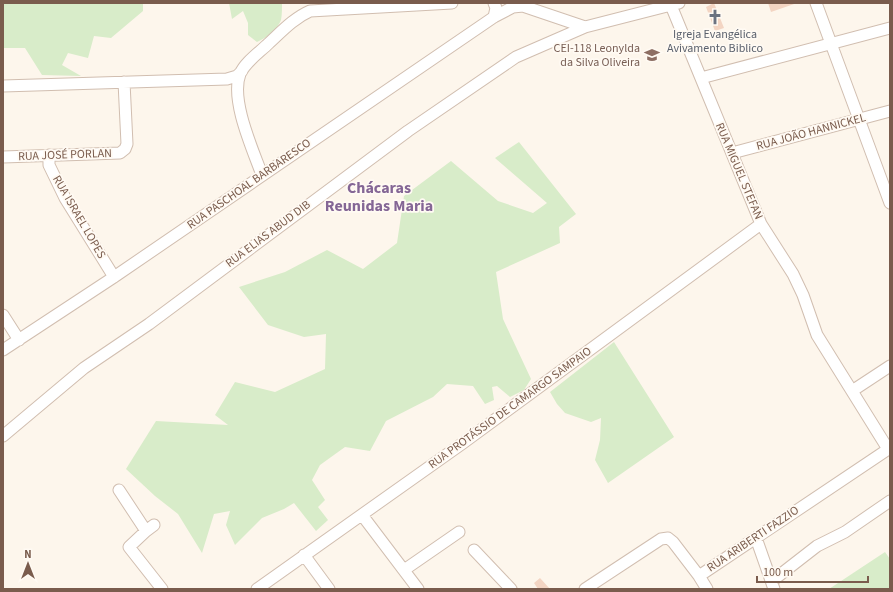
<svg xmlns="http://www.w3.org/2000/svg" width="893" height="592" font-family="'Source Sans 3',sans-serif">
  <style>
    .green { fill: #d8ecc9 }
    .building { fill: #f3d5c3 }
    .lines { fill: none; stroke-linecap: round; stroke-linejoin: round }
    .minor-casing { stroke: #d1beb0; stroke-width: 13 }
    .minor { stroke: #fff; stroke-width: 11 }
    .labels { text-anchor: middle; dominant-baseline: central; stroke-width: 3.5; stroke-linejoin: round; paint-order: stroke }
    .worship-label { font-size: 12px; fill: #5b616d; stroke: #fffaf3 }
    .education-label { font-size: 12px; fill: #785e54; stroke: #fffaf3; text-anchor: end }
    .street-label { font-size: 12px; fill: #7a5c4d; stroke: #fffaf3 }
    .district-label { font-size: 16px; font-weight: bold; fill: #846695; stroke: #fffaf3 }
  </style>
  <rect width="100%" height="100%" fill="#fdf6ec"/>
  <path class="green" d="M3,3h140v8l-32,27 -17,-2 -6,22 -20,-5 -6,12 19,11 -39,-1 -17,-27h-22z
    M229,3h53c0,5 0,12 -1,17 -3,9 -15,18 -24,22l-9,-7v-12l-5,-12 -11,8z
    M519,142l57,72 -17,13 1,16 -64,29 7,47 28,60 -7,11 -14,7 -13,-11 -5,1 2,13 -9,4 -12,-18 -26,-2 -14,13 -47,24 -16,30 -25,-4 -25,18 -8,15 13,20 -7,7 10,13 -12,11 -22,-28 -10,6 -22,9 -27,27 -9,-20 4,-14 -16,3 -12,39 -24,-39 -23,-18 -29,-27 30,-48 72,4 -13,-10 20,-33 40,10 50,-23 1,-35 -22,3 -36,-12 -29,-38 46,-15 42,-22 36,19 34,-26 7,-47 47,-35 47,40 35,12 14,-10 -52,-45z
    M614,342l60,95 -66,46 -13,-23 5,-20 1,-22 -10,4 -26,-9 -8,-9 -7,-12z
    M885,552l5,7v30h-61z"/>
  <path class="building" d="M714,3l10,25 -9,3 -9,-24z
    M768,3h29l-26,9z
    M540,578l10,11h-12l-4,-6z"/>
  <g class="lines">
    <g class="minor-casing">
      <path id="minor" d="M494,3l2,5 -2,9
        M670,3l91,221 32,50 10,21 14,40 71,114
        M816,3l74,200
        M517,4l68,23 94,-24
        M701,78l189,-50
        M3,86l224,-7 10,-3 5,-5
        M732,153l158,-42
        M49,155v10l16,33 49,79
        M3,157l117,-4 5,-4 2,-5 -3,-62
        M262,175c-9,-25 -32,-75 -22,-101 5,-12 20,-22 29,-31 13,-12 25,-25 41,-32l142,-8
        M3,315l16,25
        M3,350l111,-73 380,-260 19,-10 10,-1
        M852,391l38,-25
        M3,436l81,-68 65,-44 259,-193 108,-74 69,-30
        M119,490l27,41
        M362,515l56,74
        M154,525l-8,6 -17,16 33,42
        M756,538l18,51
        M474,550l37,39
        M304,555l25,34
        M404,570l55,-38
        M699,576l8,13
        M772,581l45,-35 28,-14 45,-31
        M257,589l206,-146 298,-219
        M585,589l76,-50 7,-1 5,4 26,34 191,-128"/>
    </g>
    <use href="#minor" class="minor"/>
  </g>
  <defs>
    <g id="church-bare" transform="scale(1.2)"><path d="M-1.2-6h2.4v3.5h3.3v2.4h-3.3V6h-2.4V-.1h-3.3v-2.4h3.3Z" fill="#6b7280" stroke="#fffaf3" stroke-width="2.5" paint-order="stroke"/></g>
    <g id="school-bare" transform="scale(1.2)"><path d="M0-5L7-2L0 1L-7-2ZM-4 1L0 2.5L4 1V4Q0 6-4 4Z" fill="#8d6e63" stroke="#fffaf3" stroke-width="2.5" paint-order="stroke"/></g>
  </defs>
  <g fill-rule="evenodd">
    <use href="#church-bare" x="715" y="17"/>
    <use href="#school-bare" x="652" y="55"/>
  </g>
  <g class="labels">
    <g class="worship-label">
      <text x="715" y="34">Igreja Evangélica<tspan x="715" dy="14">Avivamento Biblico</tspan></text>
    </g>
    <g class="education-label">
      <text x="640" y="48">CEI-118 Leonylda<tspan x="640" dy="14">da Silva Oliveira</tspan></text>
    </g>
    <g class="street-label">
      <text transform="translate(811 132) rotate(-15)">RUA JOÃO HANNICKEL</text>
      <text transform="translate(65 155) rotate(-2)">RUA JOSÉ PORLAN</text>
      <text transform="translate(739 171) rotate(67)">RUA MIGUEL STEFAN</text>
      <text transform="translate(249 184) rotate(-35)">RUA PASCHOAL BARBARESCO</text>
      <text transform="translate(79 217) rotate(60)">RUA ISRAEL LOPES</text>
      <text transform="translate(268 234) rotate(-37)">RUA ELIAS ABUD DIB</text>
      <text transform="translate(510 408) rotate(-36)">RUA PROTÁSSIO DE CAMARGO SAMPAIO</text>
      <text transform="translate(753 539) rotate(-34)">RUA ARIBERTI FAZZIO</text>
    </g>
    <g class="district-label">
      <text x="379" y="188">Chácaras<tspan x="379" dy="18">Reunidas Maria</tspan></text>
    </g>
  </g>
  <rect width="893" height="592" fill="none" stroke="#7a5c4d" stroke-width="8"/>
  <g transform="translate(28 564)" stroke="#fffaf3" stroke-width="3" paint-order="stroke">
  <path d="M0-3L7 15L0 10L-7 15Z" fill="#7a5c4d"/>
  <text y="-6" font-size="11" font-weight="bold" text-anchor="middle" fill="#7a5c4d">N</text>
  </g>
  <path d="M757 576v6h111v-6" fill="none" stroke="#7a5c4d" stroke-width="2"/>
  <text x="763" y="576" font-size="12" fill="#7a5c4d" stroke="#fffaf3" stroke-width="3" paint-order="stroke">100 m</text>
</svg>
